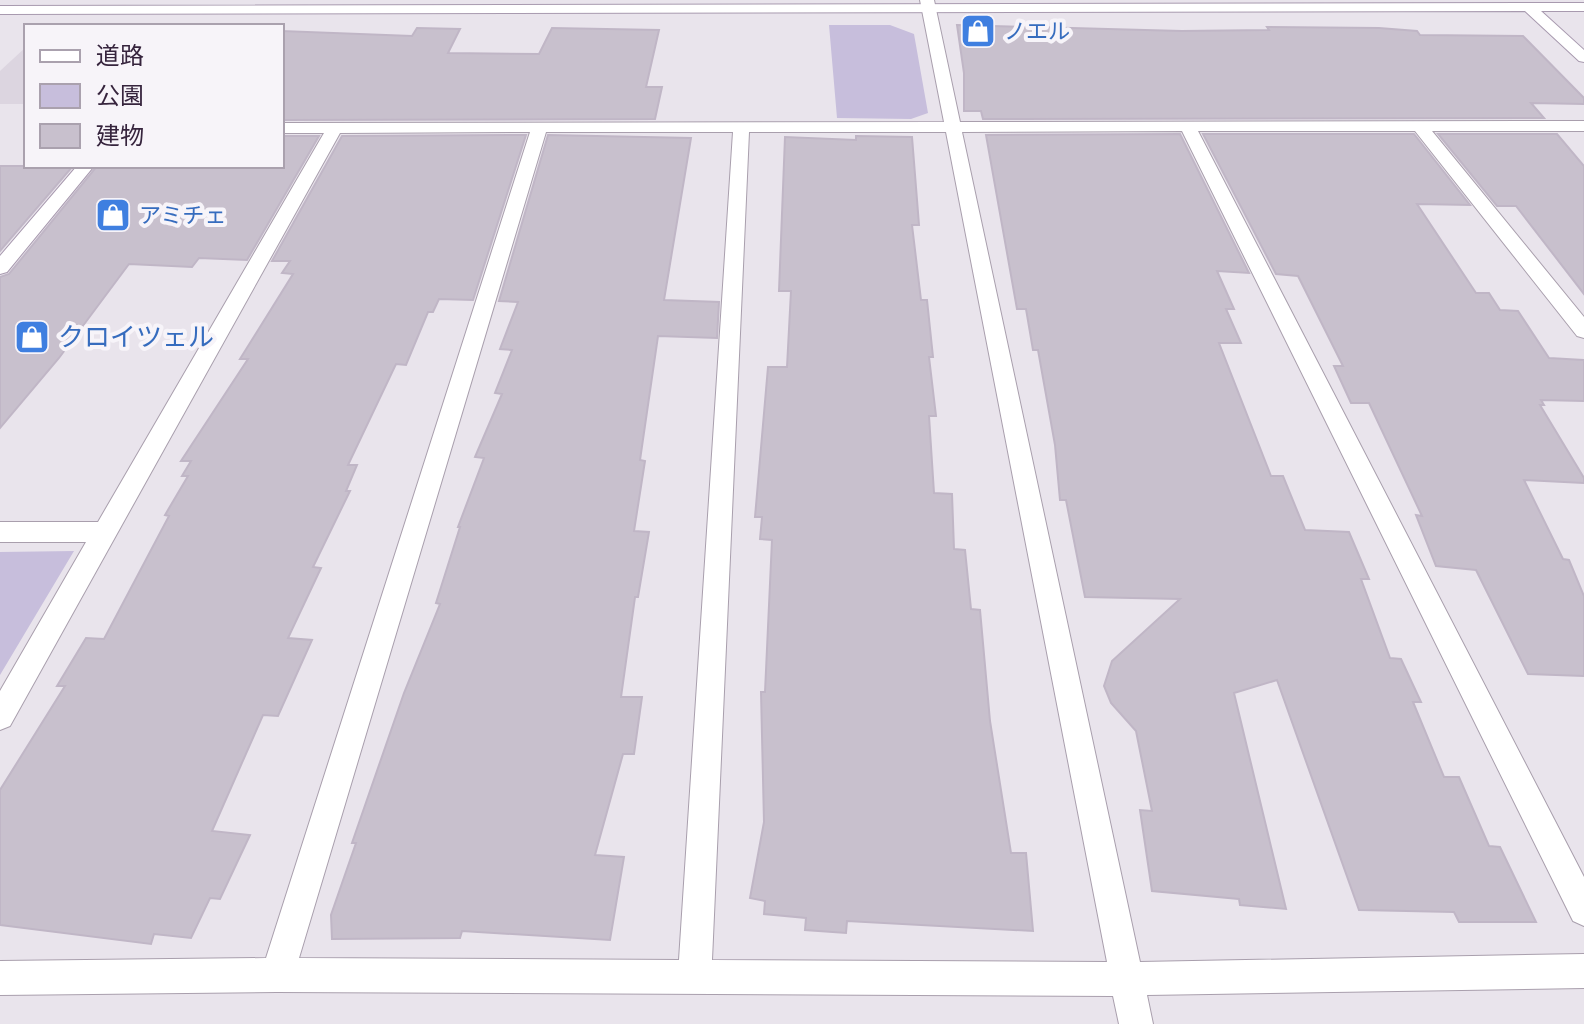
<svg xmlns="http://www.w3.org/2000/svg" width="1584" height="1024" font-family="Helvetica,'Noto Sans JP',sans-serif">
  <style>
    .built { fill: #dcd5e0 }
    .green { fill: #c7bedc }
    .building { fill: #c8c0cd; stroke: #c0b6c6; stroke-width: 2 }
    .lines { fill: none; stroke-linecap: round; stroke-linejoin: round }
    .street-casing { stroke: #a99fad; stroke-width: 2 }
    .secondary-casing { stroke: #a89aaf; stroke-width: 2 }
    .street { fill: #fff; fill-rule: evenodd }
    .secondary { fill: #fff; fill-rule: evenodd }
    .labels { text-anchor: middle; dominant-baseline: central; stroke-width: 8; stroke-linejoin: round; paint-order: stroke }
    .far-shop-label { font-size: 22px; fill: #366cbe; stroke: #f7f4f9; text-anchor: start }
    .shop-label { font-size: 26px; fill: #366cbe; stroke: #f7f4f9; text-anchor: start }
  </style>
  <rect width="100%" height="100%" fill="#e9e4ec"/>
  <path class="built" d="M26,47v57h-26v-33z"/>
  <path class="green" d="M829,25h61l24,9 14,79 -17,6 -74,-1z
    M74,551l-74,124v-123z"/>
  <path class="building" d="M957,25l225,6 87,-1 -2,-3 112,1 38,3 3,4 103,1 61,62v6l-53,-1 13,15 -561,1 -2,-8h-17v-38z
    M417,28l43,1 -12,24 91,1 13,-26 107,2 -13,57h16l-7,32 -373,1v-89l130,5z
    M1180,134l69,139 -32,-2 17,38h-8l15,34h-22l52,133h12l22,54 44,2 20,47h-8l29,79 11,1 20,43h-8l31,75h15l30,69 11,1 36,75h-77l-5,-10 -95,-2 -82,-230 -43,13 52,216 -46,-4 -1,-6 -87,-8 -12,-81 12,1 -16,-80 -25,-28 -7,-17 8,-25 68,-62 -95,-2 -19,-97h-6l-5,-55 -17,-95h-5l-7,-41h-9l-31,-174z
    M1203,134h211l56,71 -53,-1 59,89h13l11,17 18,1 31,47 35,2v41l-43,-1 3,5h-4l44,73v5l-60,-3 39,79 6,1 15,36v80l-56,-2 -52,-104 -40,-4 -20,-51 6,1 -53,-113h-18l-17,-37h9l-45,-90 -22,-2z
    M1438,134h119l27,32v128l-68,-88h-19z
    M526,135l-53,165 -34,-1 -6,13h-5l-22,53 -10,-1 -48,101h9l-11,26h4l-37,76 8,1 -33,70 24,2 -34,76 -15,-1 -51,116 38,4 -30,64 -10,-1 -19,40 -37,-4 -3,10 -151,-19v-135l65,-104h-8l29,-48 18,1 65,-123 -4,-1 23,-39h-6l9,-15h-10l67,-102h-8l53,-85 -11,-1 8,-12h-18l70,-125z
    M548,135l143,3 -27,162 55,2 -2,36 -59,-2 -18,124 5,1 -11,70 15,1 -11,65h-3l-14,100h21l-8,57h-11l-28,101 29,2 -14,83 -148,-9 -2,7 -128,1 -1,-24 25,-72h-4l52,-150 36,-89 -4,-1 24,-76h-2l26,-69 -9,-1 27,-63 -7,-1 17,-43 -12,-1 18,-47 -19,-1z
    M319,136l-72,124 -48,-2 -7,9 -63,-3 -70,94 -59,70v-151l9,-3 88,-108h185v-30z
    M856,136l56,1 7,88h-7l9,75h6l6,57h-4l7,59h-7l5,77 18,1 2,55 11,1 6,59 9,1 10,111 21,132h15l7,78 -186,-10 -1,12 -41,-3 1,-12 -42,-4 1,-13 -15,-3 14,-76 -3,-130h4l7,-152 -12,-1 2,-22h-7l13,-150h19l4,-76h-12l6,-154 71,3z
    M0,166h73l-73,85z"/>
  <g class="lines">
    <g class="street-casing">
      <path id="street" d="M920,0h14l26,122 624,-1v10h-152l152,186v21l-7,-2 -162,-205h-217l386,746v49l-11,-5 -391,-790 -220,1 178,830 444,-8v34l-437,7 6,29h-34l-6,-28 -836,-4 -277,3v-34l266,-3 264,-826 -190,1 -330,593 -10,4v-39l86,-149h-86v-20h98l226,-389h-42v-10l662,-1zM546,132h187l-54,828 -380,-2zM749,132h197l161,830 -395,-2z"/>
    </g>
    <g class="secondary-casing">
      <path id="secondary" d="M1528,3h56v8h-43l43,39v12l-5,-1 -54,-50 -1525,3v-8z
        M77,166h17l-87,106 -7,2v-18z"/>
    </g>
    <use href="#street" class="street"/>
    <use href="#secondary" class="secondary"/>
  </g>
  <defs>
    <g id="shop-square" transform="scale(1.8)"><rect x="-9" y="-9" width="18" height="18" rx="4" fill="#3f7fe0" stroke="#f7f4f9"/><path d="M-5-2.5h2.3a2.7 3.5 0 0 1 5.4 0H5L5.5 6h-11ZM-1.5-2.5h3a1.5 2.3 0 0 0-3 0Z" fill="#fff"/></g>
  </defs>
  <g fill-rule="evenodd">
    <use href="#shop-square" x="978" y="31"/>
    <use href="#shop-square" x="113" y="215"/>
    <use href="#shop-square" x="32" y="337"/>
  </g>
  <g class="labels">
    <g class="far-shop-label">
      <text x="1004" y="31">ノエル</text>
      <text x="139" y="215">アミチェ</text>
    </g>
    <g class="shop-label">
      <text x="58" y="337">クロイツェル</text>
    </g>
  </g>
  <rect x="24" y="24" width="260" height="144" fill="#f7f4f9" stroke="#aaa1ae" stroke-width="2"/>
  <rect x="40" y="50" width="40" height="12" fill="#ffffff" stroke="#aaa1ae" stroke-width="2"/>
  <text x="96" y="64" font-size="24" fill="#36243d">道路</text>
  <rect x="40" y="84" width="40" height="24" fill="#c7bedc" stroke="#aaa1ae" stroke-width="2"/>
  <text x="96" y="104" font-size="24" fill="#36243d">公園</text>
  <rect x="40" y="124" width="40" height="24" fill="#c8c0cd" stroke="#aaa1ae" stroke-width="2"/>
  <text x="96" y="144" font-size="24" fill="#36243d">建物</text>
</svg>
